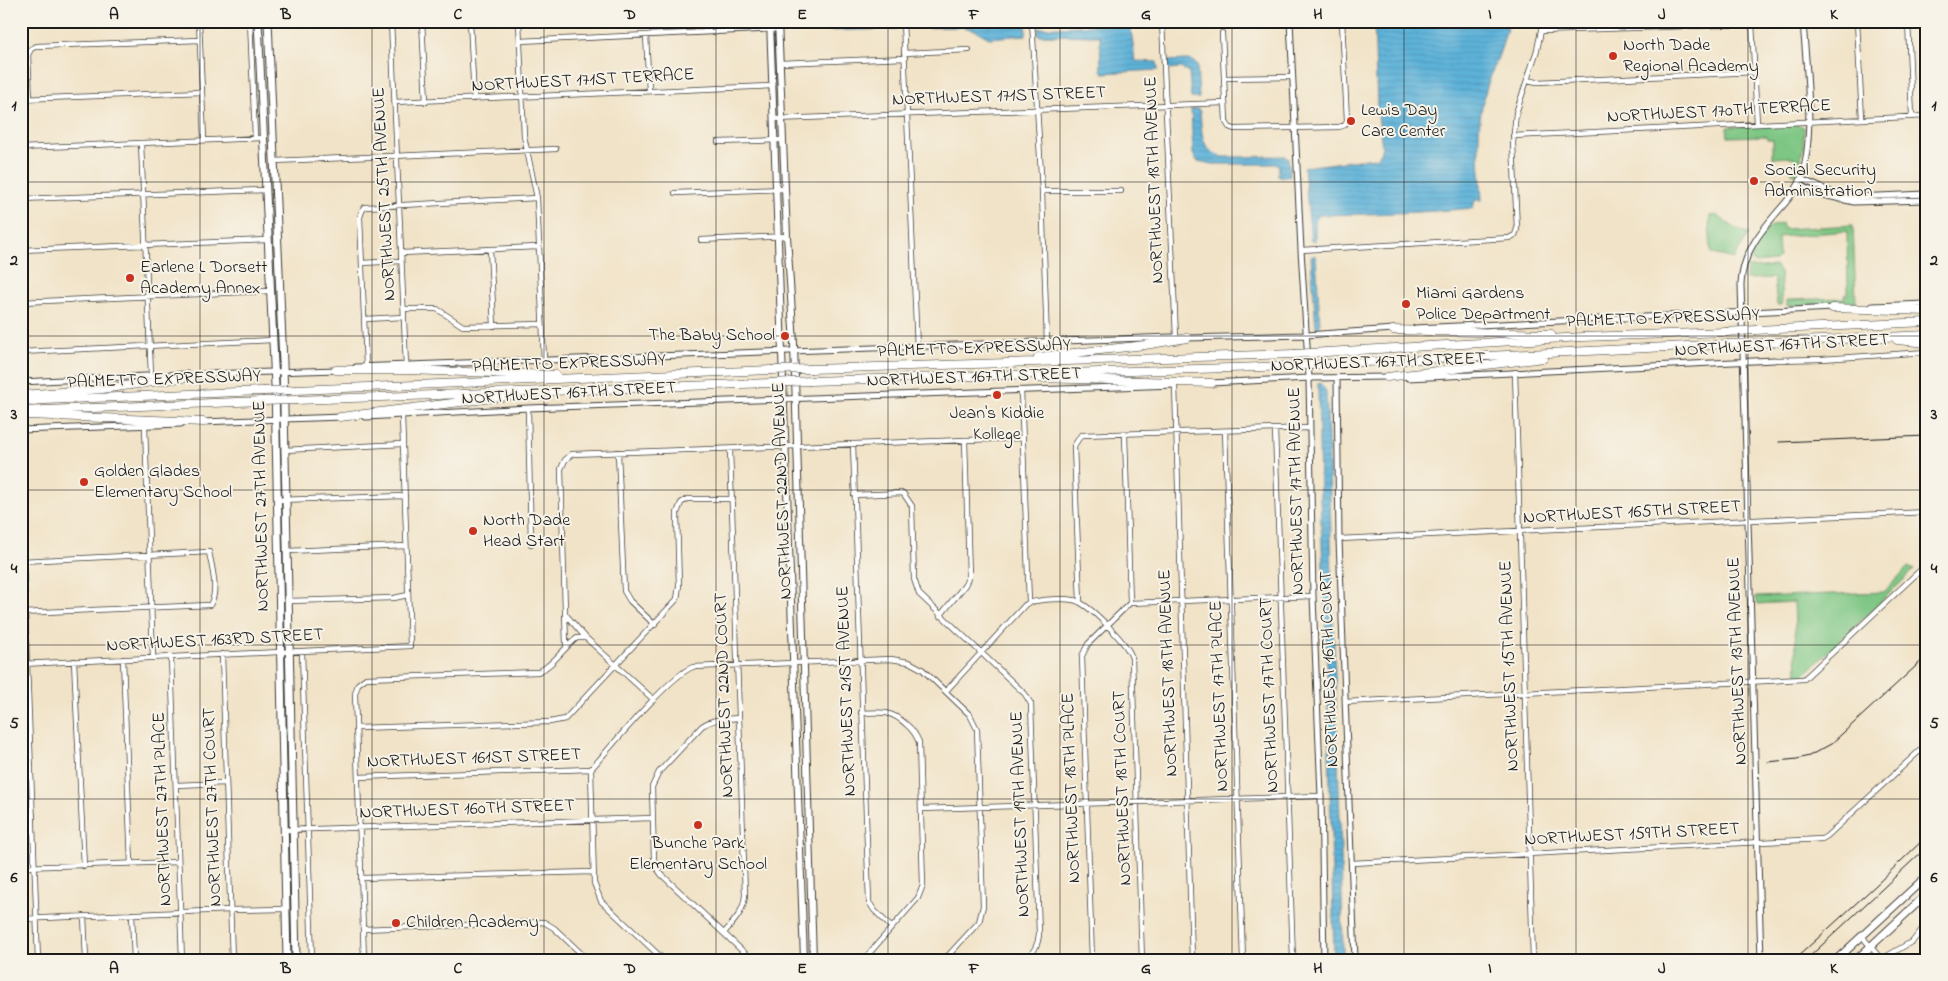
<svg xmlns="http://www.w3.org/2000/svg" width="1948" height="981" font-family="'Indie Flower',sans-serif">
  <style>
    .grass { fill: #7dc683; stroke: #4c7150 }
    .water { fill: url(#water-rules); stroke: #3c677a }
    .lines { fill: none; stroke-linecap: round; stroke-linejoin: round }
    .minor-casing { stroke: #3c3a36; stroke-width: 6 }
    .tertiary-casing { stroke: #3c3a36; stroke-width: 7 }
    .secondary-casing { stroke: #3c3a36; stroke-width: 8 }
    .primary-casing { stroke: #3c3a36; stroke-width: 9 }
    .motorway-casing { stroke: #3c3a36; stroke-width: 9 }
    .minor { stroke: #fff; stroke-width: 4.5 }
    .tertiary { stroke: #fff; stroke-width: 5 }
    .secondary { stroke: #fff; stroke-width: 6 }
    .primary { stroke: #fff; stroke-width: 7 }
    .motorway { stroke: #fff; stroke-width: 8 }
    .rail { stroke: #1c1c1c; stroke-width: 1 }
    .motorway-bridge-casing { stroke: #3c3a36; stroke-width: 9; stroke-linecap: butt }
    .motorway-bridge { stroke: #fff; stroke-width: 8 }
    .grid { fill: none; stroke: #1c1c1c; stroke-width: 1; stroke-opacity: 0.55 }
    .poi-dot { fill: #c8321e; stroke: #f7f3e8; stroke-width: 2 }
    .labels { text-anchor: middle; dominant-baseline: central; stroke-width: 4; stroke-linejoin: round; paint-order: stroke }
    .poi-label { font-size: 18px; fill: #1c1c1c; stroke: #f7f3e8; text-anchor: start }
    .street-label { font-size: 18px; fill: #1c1c1c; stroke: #f7f3e8 }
    .neatline { fill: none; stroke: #1c1c1c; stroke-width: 2 }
    .grid-label { font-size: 16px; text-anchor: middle; font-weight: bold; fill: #1c1c1c }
  </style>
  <defs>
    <pattern id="water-rules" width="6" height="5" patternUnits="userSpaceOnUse" patternTransform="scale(1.25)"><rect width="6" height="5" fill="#5db2d9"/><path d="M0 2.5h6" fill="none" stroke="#5098ba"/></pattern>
  </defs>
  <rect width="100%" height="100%" fill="#f7f3e8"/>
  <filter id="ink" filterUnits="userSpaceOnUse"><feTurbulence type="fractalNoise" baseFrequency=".02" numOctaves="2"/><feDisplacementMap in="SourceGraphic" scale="10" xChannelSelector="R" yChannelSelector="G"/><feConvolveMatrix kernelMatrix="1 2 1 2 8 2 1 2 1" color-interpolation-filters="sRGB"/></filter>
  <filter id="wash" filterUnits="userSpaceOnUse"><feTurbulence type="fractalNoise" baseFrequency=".0096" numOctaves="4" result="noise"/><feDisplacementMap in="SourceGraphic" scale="20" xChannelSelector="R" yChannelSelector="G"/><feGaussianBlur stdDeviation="1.12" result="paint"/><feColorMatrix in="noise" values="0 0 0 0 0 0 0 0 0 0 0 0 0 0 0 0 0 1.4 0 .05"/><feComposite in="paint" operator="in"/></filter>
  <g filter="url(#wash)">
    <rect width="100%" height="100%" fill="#f1e3c7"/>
    <path class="grass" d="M1795,124l9,3 -1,22 -5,24 -4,1 -3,-2 1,-4 4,-1 -2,-10 -21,1v-19h-6l-1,-3 -38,1 -1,-10z
      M1716,215l22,15 11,3 -15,26 -21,-5 -2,-3 -2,-30 1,-5z
      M1782,223l2,6 69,-4 3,77 -69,4v-6l58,-2 -1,-3 4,-1 -1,-63 -69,6 1,20 -4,4 -20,2 -5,-4 7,-16 12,-16z
      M1776,266l4,6 2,33h-5l-3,-27 -28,1 1,-11z
      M1908,567l6,3 -111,106h-6l-3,-74 -37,2 -1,-7 128,-5z"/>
    <path class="water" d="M809,21h88v8l-82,2 -5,-3z
      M909,21h110l7,4v10l-37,3 -14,-8 -12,-3 -52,1z
      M1374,21h134c-4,30 -21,56 -26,85 -6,31 -2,63 0,94h-7l-2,8c-51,5 -102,6 -154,7l-4,6v20h-4l-7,-74 71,-9 4,-2 3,-9 -5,-40z
      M1113,24h12l6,6 4,31 22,1 1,8 -55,3 -2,-3 -1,-34 -62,-1 1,-7z
      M1188,60l6,2 3,3 2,33h-8l-2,-26 -8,-4 -13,1v-8z
      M1191,109h7l2,2c2,21 0,41 24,46l61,-1 3,1 2,19 -8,1 -4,-2 1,-10 -2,-1h-64l-16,-3 -4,-7z
      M1311,256h5l4,69 -2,4h-2z
      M1318,383h2l6,8c4,77 5,154 7,231 4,113 9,225 10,338h-9l-7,-298 -7,-164z"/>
  </g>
  <g filter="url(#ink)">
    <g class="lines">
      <g class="minor-casing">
        <path id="minor" d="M199,21l5,119
          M250,21l5,117
          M391,21l15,345
          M422,21l4,81
          M470,21l4,78
          M519,21l5,115 13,62 7,163
          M903,21l14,327
          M1032,21l10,170 5,152
          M1162,21l14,316
          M1857,21l5,98
          M1908,21l4,96
          M1752,23l5,101
          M1541,31l211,-7
          M1222,33l4,89 3,5 5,2 105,-2 6,-2 2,-5 -5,-99
          M646,35l3,56
          M520,41l258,-12
          M904,53l65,-3
          M780,63l125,-5
          M1224,78l68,-1
          M1527,80l10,2 218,-10
          M21,99l181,-7
          M30,99l-2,-44 3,-6 6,-3 163,-6
          M394,102l379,-16
          M774,119l451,-16
          M1513,136l414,-20
          M718,142l65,-2
          M141,143l10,232
          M21,148l242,-10
          M274,161l282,-12
          M1042,191h79
          M675,193l110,-4
          M21,199l244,-9
          M701,240l86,-4
          M490,249l4,77
          M21,250l247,-10
          M1301,250l208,-12 6,-3 2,-6 -4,-86 3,-30 21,-63 6,-29
          M401,253l137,-6
          M362,263l39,-2
          M21,302l249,-11
          M404,309h33l26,17 79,-2
          M365,319l39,-2
          M21,348l2,34
          M21,352l251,-12
          M1774,360l48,-1 105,-7
          M366,366l-6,-149 2,-6 3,-4 172,-9
          M1515,372l18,588
          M1175,385l17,575
          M1021,390l8,212
          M528,408l3,136
          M145,426l8,232
          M1275,429l18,531
          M1225,431l18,529
          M1125,434l5,169
          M853,444l16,458 5,8 18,18
          M284,450l119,-6
          M618,452l6,139 6,10 25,24
          M854,495l49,-2 9,13 2,73 5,15 106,100 6,10 8,230c-1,12 -5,17 -13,26
          M277,500l128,-4
          M21,502l17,458
          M1339,539l588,-27
          M287,551l119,-5
          M21,561l188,-9c3,16 10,39 1,53l-189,8
          M288,601l106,-3 14,-3
          M1080,602l-6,-156 7,-11 229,-7
          M567,616l19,22 68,62
          M940,616l25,-31 4,-9 -4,-136
          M566,646l-5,-177 4,-9 7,-6 450,-16
          M302,651l10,309
          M222,654l10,306
          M171,657l11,303
          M123,659l8,205
          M74,661l10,205
          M21,664l389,-18 -8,-230
          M946,691l79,-86c8,-6 45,-8 54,-3 14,7 49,42 53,56l10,302
          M1345,702l459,-23 123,-115
          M861,713c21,-1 30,-3 46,12 6,5 9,10 12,17l4,143 -5,13 -53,60
          M21,716h8
          M739,718c-13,1 -25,0 -37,8l-43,46 -7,15 2,72 2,8 5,7 91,86
          M357,728l193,-6 15,-3 112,-120 2,-13 -2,-73 4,-10 6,-4h46
          M21,764h10
          M358,777l233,-8
          M176,785l50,-2
          M921,809l400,-13
          M21,816l12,-1
          M284,830l368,-12
          M1352,863l470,-24 5,-3 100,-92
          M21,867l157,-5
          M361,878l232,-6
          M132,914l2,46
          M84,916l2,44
          M21,919l209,-9 55,-1
          M363,929l181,-7 10,6 34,32
          M724,933c10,-12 20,-21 21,-38l-15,-446
          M1863,935l2,5 16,19
          M364,960l-9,-266 3,-10 8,-6 172,-6c16,-7 25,-24 39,-34h9
          M664,960l-63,-59 -7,-18 -3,-114c19,-21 80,-95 102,-102l198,-8 18,3 13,7 48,46 7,14 6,177 -4,16 -35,38
          M782,960l83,-2
          M1092,960l-10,-304 6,-12 42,-41 183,-7
          M1880,960l33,-19 14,-18"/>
      </g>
      <g class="tertiary-casing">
        <path id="tertiary" d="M1290,21l11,229 8,128 4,218 8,200 3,164
          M1801,179l30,13 23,5 73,-3
          M1798,185l25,10 31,7 73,-2
          M1872,306l55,-2
          M1415,328l419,-20
          M1186,338l120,-3 88,-6
          M356,367l816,-30
          M207,374l131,-4
          M1337,378l2,161 16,421
          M1408,378l366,-18
          M21,382l167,-8
          M1211,383l98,-5 80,-1
          M366,417l162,-9 647,-23
          M201,422l142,-5
          M21,430l160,-6
          M1761,960l-20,-675c1,-32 20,-54 39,-76 8,-9 16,-18 20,-28 16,-42 6,-114 3,-160"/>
      </g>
      <g class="secondary-casing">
        <path id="secondary" d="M770,21l34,939
          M778,21l9,215 7,108 19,616"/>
      </g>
      <g class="primary-casing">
        <path id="primary" d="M258,21l17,364 12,575
          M268,21l15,342 13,597
          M1836,960l91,-84
          M1856,960l71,-66"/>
      </g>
      <g class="motorway-casing">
        <path id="motorway" d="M1832,308l95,3
          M1393,330l158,4
          M1756,330l171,-8
          M1897,340l30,3
          M1757,343l170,-8
          M1326,352l257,-15 143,-5
          M1038,357l107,-12 42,-7
          M1326,364l401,-20
          M811,369l483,-15
          M336,370h71l149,5
          M1387,377l157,-19
          M1039,378l173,5
          M810,381l485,-15
          M296,390l475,-20
          M21,395l81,-6 108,-15
          M296,400l475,-17
          M21,401l242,-10
          M21,411l241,-10
          M28,415l176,7
          M340,417l169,-21"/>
      </g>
      <use href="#minor" class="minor"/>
      <use href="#tertiary" class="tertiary"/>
      <use href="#secondary" class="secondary"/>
      <use href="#primary" class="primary"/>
      <use href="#motorway" class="motorway"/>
      <path class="rail" d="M1779,442l148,-6
        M1768,762l29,-3 12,-3 22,-12 96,-88
        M1794,960l81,-74 52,-50
        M1806,960l121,-113"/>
      <g class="motorway-bridge-casing">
        <path id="motorway-bridge" d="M1726,332l30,-2
          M1727,344l30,-1
          M1294,354l32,-2
          M1295,366l31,-2
          M771,370l40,-1
          M771,383l39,-2
          M263,391l33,-1
          M262,401l34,-1"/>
      </g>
      <use href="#motorway-bridge" class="motorway-bridge"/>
    </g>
  </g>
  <path class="grid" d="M200,21v939M372,21v939M544,21v939M716,21v939M888,21v939M1060,21v939M1232,21v939M1404,21v939M1576,21v939M1748,21v939M21,182h1906M21,336h1906M21,490h1906M21,645h1906M21,799h1906"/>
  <g class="poi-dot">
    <circle cx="1613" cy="56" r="5"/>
    <circle cx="1351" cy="121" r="5"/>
    <circle cx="1754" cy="181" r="5"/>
    <circle cx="130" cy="278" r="5"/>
    <circle cx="1406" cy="304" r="5"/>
    <circle cx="785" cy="336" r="5"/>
    <circle cx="997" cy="395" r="5"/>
    <circle cx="84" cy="482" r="5"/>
    <circle cx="473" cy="531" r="5"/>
    <circle cx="698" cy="825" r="5"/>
    <circle cx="396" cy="923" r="5"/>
  </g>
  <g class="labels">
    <g class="poi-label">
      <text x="1623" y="46">North Dade<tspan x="1623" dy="21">Regional Academy</tspan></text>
      <text x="1361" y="111">Lewis Day<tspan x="1361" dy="21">Care Center</tspan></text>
      <text x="1764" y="171">Social Security<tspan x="1764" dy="21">Administration</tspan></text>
      <text x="140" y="268">Earlene L Dorsett<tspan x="140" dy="21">Academy Annex</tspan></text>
      <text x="1416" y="294">Miami Gardens<tspan x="1416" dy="21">Police Department</tspan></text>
      <text x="775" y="336" text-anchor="end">The Baby School</text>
      <text x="997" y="414" text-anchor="middle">Jean's Kiddie<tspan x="997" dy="21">Kollege</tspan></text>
      <text x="94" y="472">Golden Glades<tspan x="94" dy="21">Elementary School</tspan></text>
      <text x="483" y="521">North Dade<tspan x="483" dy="21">Head Start</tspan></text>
      <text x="698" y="844" text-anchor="middle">Bunche Park<tspan x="698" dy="21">Elementary School</tspan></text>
      <text x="406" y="923">Children Academy</text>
    </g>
    <g class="street-label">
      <text transform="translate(583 81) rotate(-3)">NORTHWEST 171ST TERRACE</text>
      <text transform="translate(999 97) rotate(-2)">NORTHWEST 171ST STREET</text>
      <text transform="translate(1719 112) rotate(-3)">NORTHWEST 170TH TERRACE</text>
      <text transform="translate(1155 180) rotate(-92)">NORTHWEST 18TH AVENUE</text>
      <text transform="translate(385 194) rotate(-93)">NORTHWEST 25TH AVENUE</text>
      <text transform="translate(1663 319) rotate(-2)">PALMETTO EXPRESSWAY</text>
      <text transform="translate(1782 346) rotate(-3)">NORTHWEST 167TH STREET</text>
      <text transform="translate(974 349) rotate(-2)">PALMETTO EXPRESSWAY</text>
      <text transform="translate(1378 363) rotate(-2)">NORTHWEST 167TH STREET</text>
      <text transform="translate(569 364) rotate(-2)">PALMETTO EXPRESSWAY</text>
      <text transform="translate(974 378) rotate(-2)">NORTHWEST 167TH STREET</text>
      <text transform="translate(164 380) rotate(-2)">PALMETTO EXPRESSWAY</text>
      <text transform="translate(569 394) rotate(-3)">NORTHWEST 167TH STREET</text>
      <text transform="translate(783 491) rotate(-92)">NORTHWEST 22ND AVENUE</text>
      <text transform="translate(1297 491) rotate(-91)">NORTHWEST 17TH AVENUE</text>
      <text transform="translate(262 506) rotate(-91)">NORTHWEST 27TH AVENUE</text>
      <text transform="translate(1632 513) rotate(-3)">NORTHWEST 165TH STREET</text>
      <text transform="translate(215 641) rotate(-3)">NORTHWEST 163RD STREET</text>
      <text transform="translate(1738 661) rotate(-92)">NORTHWEST 13TH AVENUE</text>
      <text transform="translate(1510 666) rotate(-92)">NORTHWEST 15TH AVENUE</text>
      <text transform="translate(1330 669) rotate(-92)">NORTHWEST 16TH COURT</text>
      <text transform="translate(1169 673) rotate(-92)">NORTHWEST 18TH AVENUE</text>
      <text transform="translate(847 691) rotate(-92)">NORTHWEST 21ST AVENUE</text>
      <text transform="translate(725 695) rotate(-92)">NORTHWEST 22ND COURT</text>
      <text transform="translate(1270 695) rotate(-92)">NORTHWEST 17TH COURT</text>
      <text transform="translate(1220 696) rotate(-92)">NORTHWEST 17TH PLACE</text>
      <text transform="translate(474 759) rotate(-2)">NORTHWEST 161ST STREET</text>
      <text transform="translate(1072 788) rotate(-92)">NORTHWEST 18TH PLACE</text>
      <text transform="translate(1123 788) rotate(-92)">NORTHWEST 18TH COURT</text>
      <text transform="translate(213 807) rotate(-92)">NORTHWEST 27TH COURT</text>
      <text transform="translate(163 809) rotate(-92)">NORTHWEST 27TH PLACE</text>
      <text transform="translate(467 810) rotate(-2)">NORTHWEST 160TH STREET</text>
      <text transform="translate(1021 814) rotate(-92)">NORTHWEST 19TH AVENUE</text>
      <text transform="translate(1632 835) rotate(-3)">NORTHWEST 159TH STREET</text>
    </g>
  </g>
  <rect width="1948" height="981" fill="none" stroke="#f7f3e8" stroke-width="55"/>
  <rect x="28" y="28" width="1892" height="926" class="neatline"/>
  <g class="grid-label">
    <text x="114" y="19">A</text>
    <text x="286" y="19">B</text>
    <text x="458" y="19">C</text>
    <text x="630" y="19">D</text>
    <text x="802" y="19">E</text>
    <text x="974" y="19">F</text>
    <text x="1146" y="19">G</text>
    <text x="1318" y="19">H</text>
    <text x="1490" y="19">I</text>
    <text x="1662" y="19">J</text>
    <text x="1834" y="19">K</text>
    <text x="14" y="110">1</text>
    <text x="1934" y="110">1</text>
    <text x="14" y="265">2</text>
    <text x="1934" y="265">2</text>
    <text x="14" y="419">3</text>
    <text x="1934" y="419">3</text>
    <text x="14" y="573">4</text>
    <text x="1934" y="573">4</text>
    <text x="14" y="728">5</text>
    <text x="1934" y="728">5</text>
    <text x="14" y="882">6</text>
    <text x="1934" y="882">6</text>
    <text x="114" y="973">A</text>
    <text x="286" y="973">B</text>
    <text x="458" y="973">C</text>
    <text x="630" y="973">D</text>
    <text x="802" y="973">E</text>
    <text x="974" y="973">F</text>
    <text x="1146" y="973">G</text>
    <text x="1318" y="973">H</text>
    <text x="1490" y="973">I</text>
    <text x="1662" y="973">J</text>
    <text x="1834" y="973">K</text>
  </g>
</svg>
